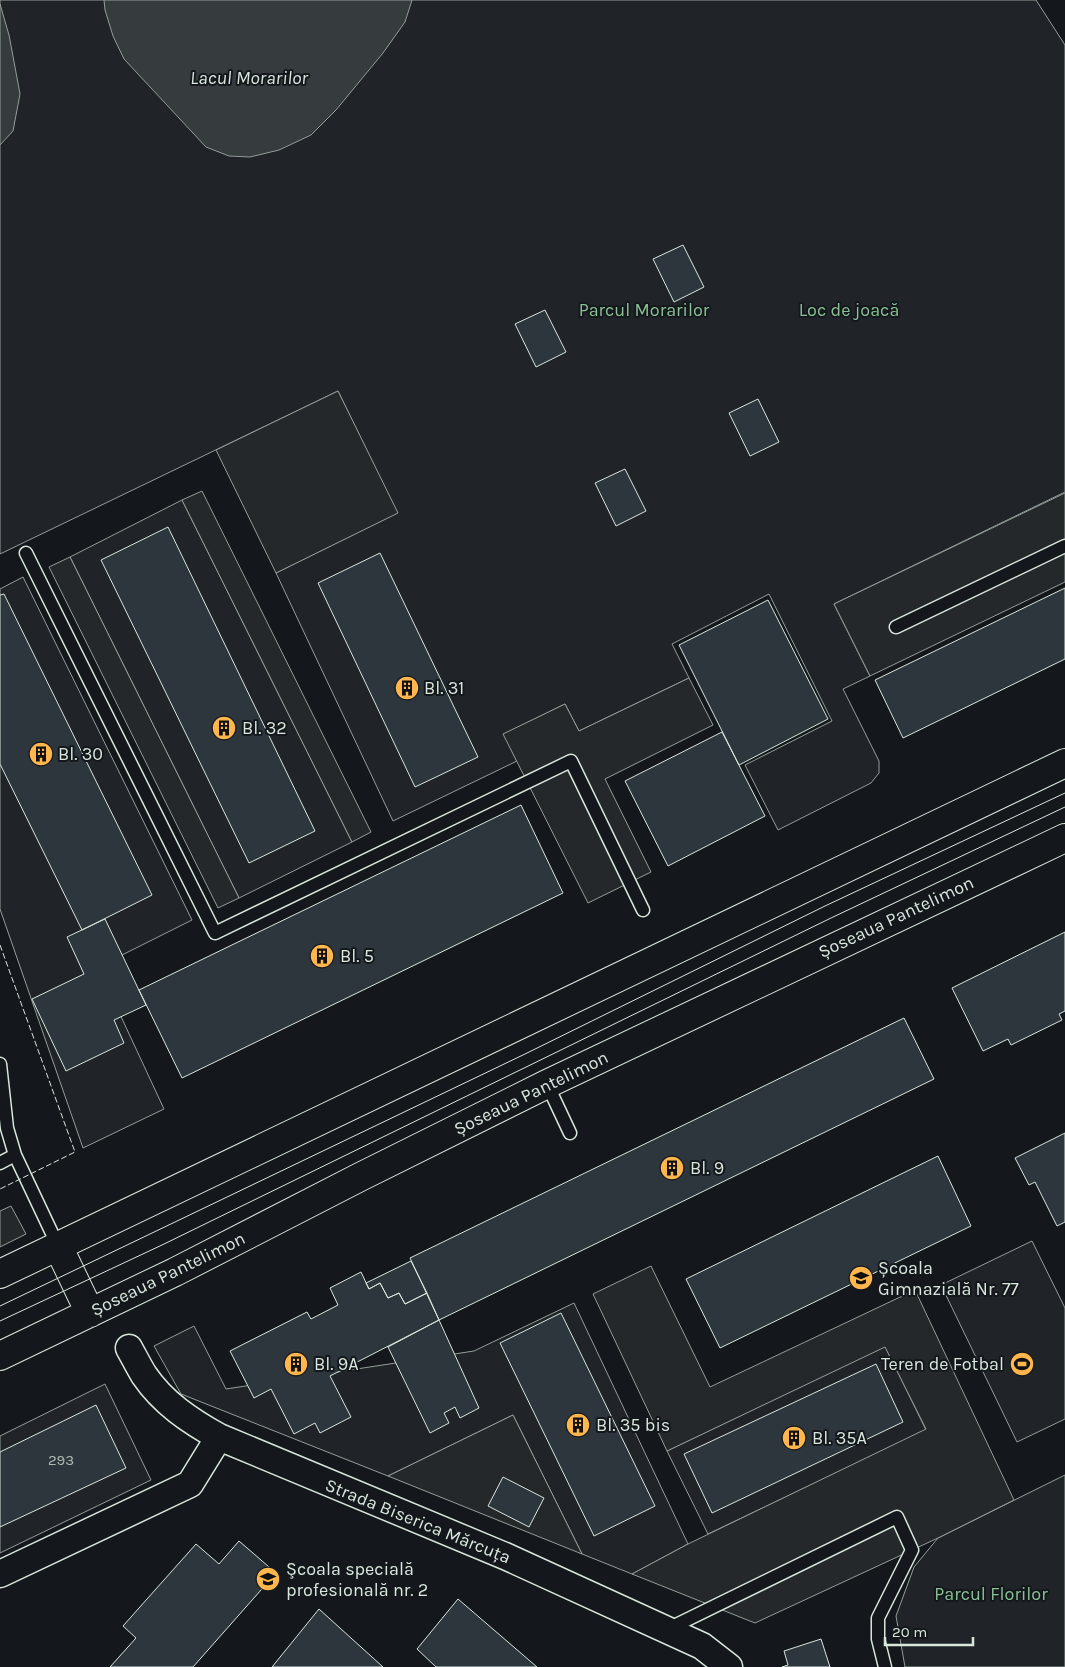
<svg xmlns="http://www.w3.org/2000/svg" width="1065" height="1667" font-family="Karla,sans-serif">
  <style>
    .green { fill: #202428; stroke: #939e99 }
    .parking { fill: #24282b; stroke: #939e99 }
    .water { fill: #363b3e; stroke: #939e99 }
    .building { fill: #2c363c; stroke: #d8e6dc }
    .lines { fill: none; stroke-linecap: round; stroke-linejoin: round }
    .service-casing { stroke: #d8e6dc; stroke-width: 15 }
    .minor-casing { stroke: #d8e6dc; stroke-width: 29 }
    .primary-casing { stroke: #d8e6dc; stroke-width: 30 }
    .service { stroke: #14181c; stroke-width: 12 }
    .minor { stroke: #14181c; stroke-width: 26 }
    .primary { stroke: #14181c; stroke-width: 28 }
    .tram { stroke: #d8e6dc; stroke-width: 1 }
    .fence { stroke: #d8e6dc; stroke-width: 1; stroke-dasharray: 6 2.5; stroke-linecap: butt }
    .labels { text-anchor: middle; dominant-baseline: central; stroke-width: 4; stroke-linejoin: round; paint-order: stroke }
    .number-label { font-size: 15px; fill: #adbab4 }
    .park-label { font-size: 18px; fill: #8ac095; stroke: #14181c }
    .poi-label { font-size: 18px; fill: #d8e6dc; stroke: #14181c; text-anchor: start }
    .street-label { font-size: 18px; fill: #d8e6dc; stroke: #14181c }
    .water-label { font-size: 19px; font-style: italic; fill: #d8e6dc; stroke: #14181c }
  </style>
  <rect width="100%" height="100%" fill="#14181c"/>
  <path class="green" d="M0,0h1036l29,45v447l-231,112 36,72 -27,13 36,72v12l-8,10 -93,47 -33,-65 87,-44 -63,-127 -97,50 17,34 -110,53 -14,-27 -61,30 13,27 -124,60 -117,-248 121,-60 -59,-122 -338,163z
    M182,500l170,342 -113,56 -169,-341z
    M23,577l169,343 -94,47 66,142 -81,39 -83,-239v-320z
    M1032,1241l33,67v111l-48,23 -76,-157z
    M574,1303l114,241 -56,30 -50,-20 -69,-139 -125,61 -207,-82 -27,-48 40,-20 32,63 248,-38z
    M885,1346l41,84 -218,104 -41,-83z
    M105,1384l46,96 -151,73v-117z
    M1065,1475v192h-160l-9,-51 18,-49 24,-29z"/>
  <path class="parking" d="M338,391l60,122 -122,60 -60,-123z
    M202,491l169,341 -19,10 -170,-342z
    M1065,493v89l-195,94 -36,-72z
    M70,557l169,341 -21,10 -169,-341z
    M689,678l24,47 -108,54 46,93 -63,31 -85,-169 62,-30 14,27z
    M11,1206l15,28 -26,13v-36z
    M651,1266l59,121 205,-97 99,210 -76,38 -183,85 -123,-49 56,-30 238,-115 -41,-82 -218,104 -74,-157z
    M513,1415l69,139 -194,-78z"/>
  <path class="water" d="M104,0h308l-7,22 -22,31 -47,57 -25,25 -32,15 -29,7 -21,-1 -23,-9 -82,-88 -11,-23 -8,-26z
    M0,4l9,31 11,59 -7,37 -13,14z"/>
  <path class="building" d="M683,245l21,42 -30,15 -21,-43z
    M545,310l21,42 -30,15 -21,-43z
    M758,399l21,43 -29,14 -21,-43z
    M625,469l21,42 -30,15 -21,-43z
    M168,527l147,304 -66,32 -148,-303z
    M380,553l98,204 -63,30 -97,-204z
    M1065,588v71l-162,79 -28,-58z
    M4,594l148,301 -70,35 -82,-166v-169z
    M768,600l60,119 -89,46 -60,-120z
    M722,732l43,84 -97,50 -43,-85z
    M521,805l42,88 -381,185 -43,-88z
    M105,919l41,86 -32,15 10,23 -58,28 -34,-72 52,-25 -17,-37z
    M1065,932v79l-6,3 3,6 -51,25 -3,-6 -25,12 -31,-63z
    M904,1018l30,61 -495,241 -29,-62z
    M1065,1133v89l-8,4 -22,-44 -6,3 -14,-27z
    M938,1156l33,70 -251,122 -34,-69z
    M411,1261l16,32 -22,11 -6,-11 -11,5 -8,-15 -11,6 -3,-6z
    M361,1272l8,17 11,-6 8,15 11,-5 6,11 22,-11 12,27 -109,56 21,41 -31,16 -5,-10 -21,11 -23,-45 -17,9 -24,-47 77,-39 4,7 27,-14 -8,-17z
    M561,1313l94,193 -61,30 -94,-193z
    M439,1320l40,88 -19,10 -5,-11 -11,6 5,10 -19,10 -42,-86z
    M876,1364l27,58 -191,91 -28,-59z
    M96,1405l30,63 -126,59v-75z
    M503,1477l41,21 -15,29 -41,-21z
    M239,1541l37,32 -83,94h-83l26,-29 -13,-12 73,-82 23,20z
    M458,1599l79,68h-101l-19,-18z
    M319,1609l64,58h-111z
    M821,1639l9,28h-48l6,-2 -4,-14z"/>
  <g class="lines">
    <g class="service-casing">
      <path id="service" d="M26,553l189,380 356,-172 72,149
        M896,627l169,-81
        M0,1064l7,64 8,27 43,91
        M547,1084l23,49
        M0,1163l15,-8
        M668,1629l229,-112 15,33 -34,68v21l7,28"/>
    </g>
    <g class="minor-casing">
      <path id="minor" d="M129,1348c5,9 10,19 15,27 19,28 46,46 75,62l286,119 197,90 27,21
        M0,1574l190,-90 29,-47"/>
    </g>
    <g class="primary-casing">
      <path id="primary" d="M58,1246l32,67
        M0,1274l1065,-511
        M0,1356l175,-84 185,-95 187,-93 518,-246"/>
    </g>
    <use href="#service" class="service"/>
    <use href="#minor" class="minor"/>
    <use href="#primary" class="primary"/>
    <path class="tram" d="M0,1306l525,-252 300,-148 240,-113
      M0,1321l162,-76 669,-327 234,-111"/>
    <path class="fence" d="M0,945l75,207 -75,37"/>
  </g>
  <defs>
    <g id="building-disc" transform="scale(1.25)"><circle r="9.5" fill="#ffb74d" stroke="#14181c"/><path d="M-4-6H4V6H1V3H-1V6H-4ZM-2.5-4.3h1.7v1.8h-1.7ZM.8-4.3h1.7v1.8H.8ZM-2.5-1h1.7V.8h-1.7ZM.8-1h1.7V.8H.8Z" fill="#111"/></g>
    <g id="school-disc" transform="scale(1.25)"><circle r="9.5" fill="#ffb74d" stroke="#14181c"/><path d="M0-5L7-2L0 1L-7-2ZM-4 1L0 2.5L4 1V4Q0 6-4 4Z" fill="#111"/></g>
    <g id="stadium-disc" transform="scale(1.25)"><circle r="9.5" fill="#ffb74d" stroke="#14181c"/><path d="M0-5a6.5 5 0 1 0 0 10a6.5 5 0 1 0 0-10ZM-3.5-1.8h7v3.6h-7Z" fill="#111"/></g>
  </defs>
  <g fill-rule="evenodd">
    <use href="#building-disc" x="407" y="688"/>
    <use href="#building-disc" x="224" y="728"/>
    <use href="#building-disc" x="41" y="754"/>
    <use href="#building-disc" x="322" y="956"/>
    <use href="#building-disc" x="672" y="1168"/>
    <use href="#school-disc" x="861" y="1278"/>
    <use href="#building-disc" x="296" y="1364"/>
    <use href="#stadium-disc" x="1022" y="1364"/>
    <use href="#building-disc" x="578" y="1425"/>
    <use href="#building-disc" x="794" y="1438"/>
    <use href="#school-disc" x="268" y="1579"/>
  </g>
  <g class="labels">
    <g class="number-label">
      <text x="61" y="1460">293</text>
    </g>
    <g class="park-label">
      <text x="644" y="310">Parcul Morarilor</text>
      <text x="849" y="310">Loc de joacă</text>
      <text x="991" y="1594">Parcul Florilor</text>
    </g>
    <g class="poi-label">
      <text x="424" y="688">Bl. 31</text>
      <text x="242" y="728">Bl. 32</text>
      <text x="58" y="754">Bl. 30</text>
      <text x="340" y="956">Bl. 5</text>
      <text x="690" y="1168">Bl. 9</text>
      <text x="878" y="1268">Școala<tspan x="878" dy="21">Gimnazială Nr. 77</tspan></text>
      <text x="314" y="1364">Bl. 9A</text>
      <text x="1004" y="1364" text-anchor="end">Teren de Fotbal</text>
      <text x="596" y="1425">Bl. 35 bis</text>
      <text x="812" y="1438">Bl. 35A</text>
      <text x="286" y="1569">Şcoala specială<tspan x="286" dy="21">profesională nr. 2</tspan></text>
    </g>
    <g class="street-label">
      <text transform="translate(896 917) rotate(-25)">Șoseaua Pantelimon</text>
      <text transform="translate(531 1093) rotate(-26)">Șoseaua Pantelimon</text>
      <text transform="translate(168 1274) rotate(-26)">Șoseaua Pantelimon</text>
      <text transform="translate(418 1521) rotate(22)">Strada Biserica Mărcuța</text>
    </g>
    <g class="water-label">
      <text x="249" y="78">Lacul Morarilor</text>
    </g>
  </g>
  <path d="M885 1637v8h88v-8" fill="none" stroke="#d8e6dc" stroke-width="2.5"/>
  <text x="892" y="1637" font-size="15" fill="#d8e6dc" stroke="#14181c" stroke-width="4" paint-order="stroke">20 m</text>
</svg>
